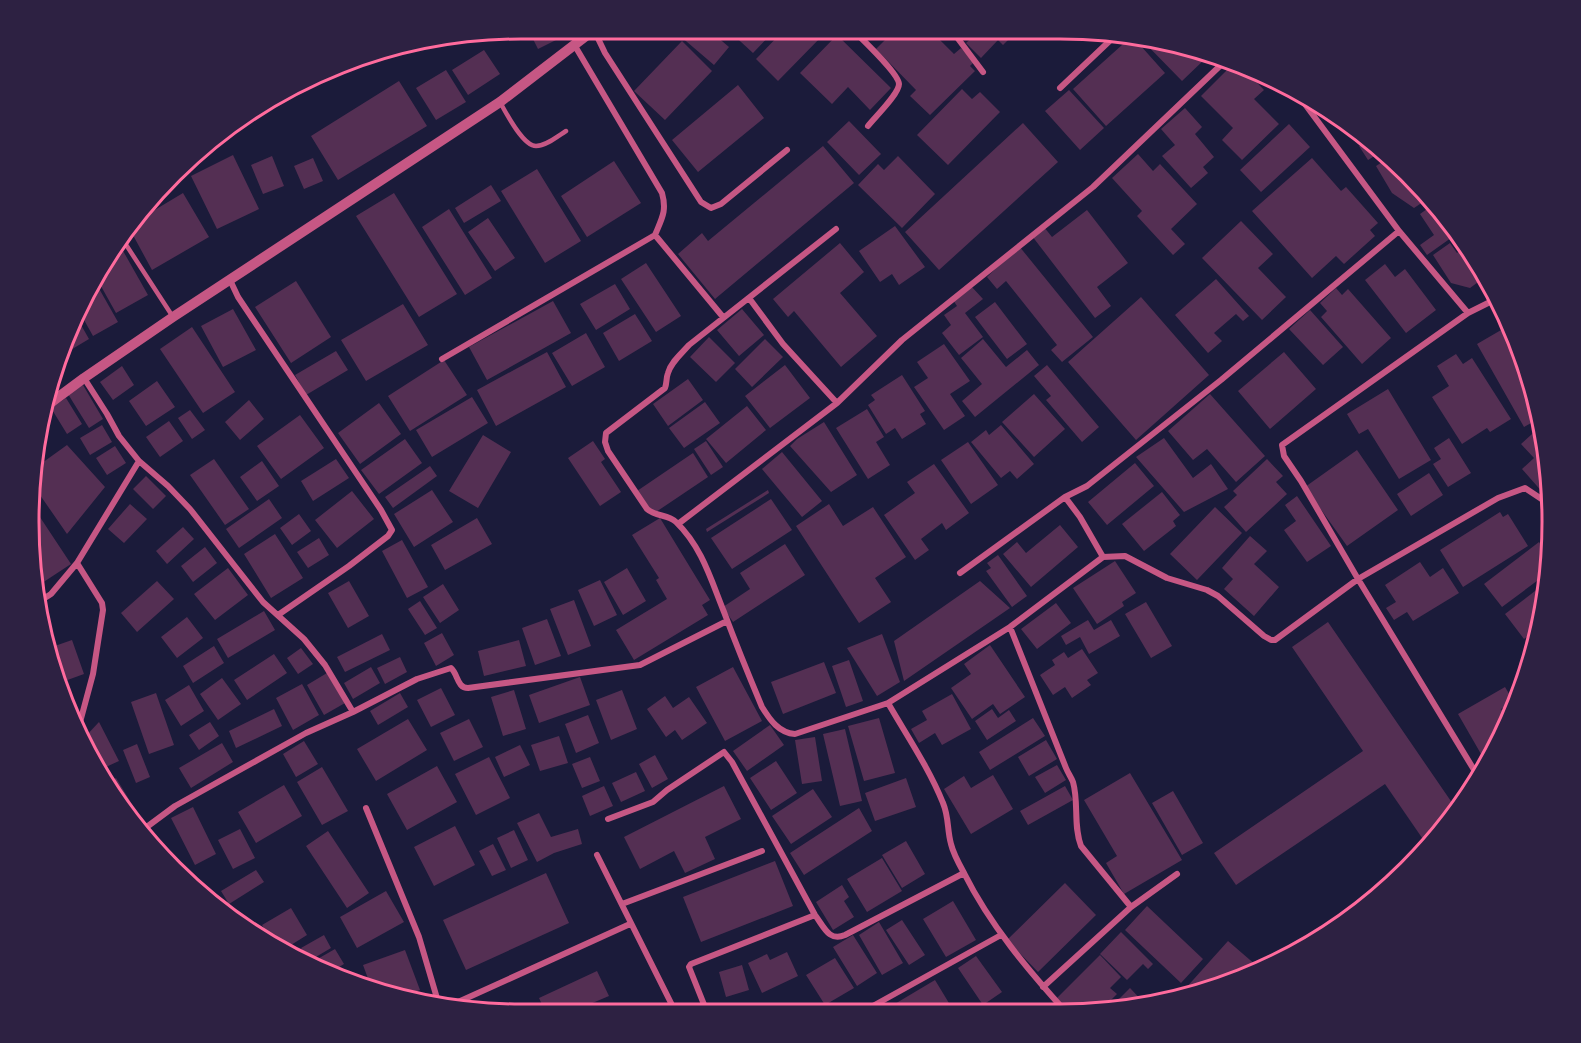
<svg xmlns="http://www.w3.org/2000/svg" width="1581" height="1043" font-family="'Times New Roman',serif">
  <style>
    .building { fill: #542f53 }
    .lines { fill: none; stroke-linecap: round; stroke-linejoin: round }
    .service { stroke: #c65784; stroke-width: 4.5 }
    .minor { stroke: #c65784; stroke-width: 6 }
    .tertiary { stroke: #c65784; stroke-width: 10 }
    .rim { fill: none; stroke: #ff6b9d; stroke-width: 3 }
  </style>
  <rect width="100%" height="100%" fill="#1b1b3a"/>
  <path class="building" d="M528,29h22l6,11 -18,9z
    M673,30h36l20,17 -15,18z
    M728,30h47l-22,23z
    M784,30l37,1 3,3 -46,47 -22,-22z
    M894,31l52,1 -7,7 15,15 7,-6 13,14 -4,4 5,5 -45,44 -20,-19 6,-6 -40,-41z
    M978,32h38l-13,13 -5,-5 -17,18 -15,-15z
    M837,35l54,53 -21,22 -22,-23 -16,17 -32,-31z
    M1132,36l33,37 -59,53 -33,-37z
    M1140,38l18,5 48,15 -24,23z
    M682,41l30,30 -47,49 -31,-29z
    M484,50l16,24 -32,21 -16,-25z
    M1232,65l12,4 20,21 -10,9 25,25 -37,36 -20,-20 11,-12 -32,-32z
    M446,70l20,32 -30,18 -20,-32z
    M399,81l28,45 -89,54 -27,-44z
    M738,85l26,33 -66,54 -26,-32z
    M962,89l10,10 8,-7 20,20 -52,53 -31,-30z
    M1069,90l35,38 -24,22 -35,-39z
    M1185,108l17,19 -7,7 19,23 -11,10 5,6 -17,15 -29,-32 13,-11 -14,-16z
    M849,121l32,33 -22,21 -32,-33z
    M1023,123l35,39 -119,108 -34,-38z
    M1289,124l21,23 -49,45 -21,-22z
    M1368,140l16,10 -16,10 -9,-14z
    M823,146l31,37 -139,116 -37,-45 24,-21 6,8z
    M1138,154l15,17 7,-7 37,40 -26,25 14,15 -12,11 -36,-39 5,-5 -30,-33z
    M233,155l26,54 -42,20 -26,-53z
    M272,156l12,30 -21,8 -12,-29z
    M898,156l37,38 -33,34 -44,-43 20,-21 6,6z
    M1390,157l39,41 -15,10 -22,-15 -16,-27z
    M313,158l10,23 -19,8 -10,-23z
    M1312,158l29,33 5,-4 32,36 -8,7 5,6 -31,28 -8,-8 -24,22 -60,-67z
    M614,161l27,42 -54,34 -26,-41z
    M537,169l44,72 -36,22 -44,-72z
    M491,185l10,16 -37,22 -9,-15z
    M183,193l26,44 -57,33 -24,-44z
    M394,193l63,101 -38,23 -63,-101z
    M1434,204l17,18 7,11 -31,22 -7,-10 14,-10 -14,-21z
    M449,209l43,69 -27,17 -43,-68z
    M1087,210l41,53 -31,24 14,19 -16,12 -63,-82 12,-9 8,10z
    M488,218l27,40 -20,13 -27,-39z
    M1241,221l32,33 -15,14 28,29 -24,23 -60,-62z
    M895,226l30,41 -26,18 -7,-11 -12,8 -21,-31z
    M118,242l30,53 -32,18 -19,-34z
    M840,243l24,29 -24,21 37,43 -36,31 -47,-56 -6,6 -15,-18z
    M1450,243l7,10 9,-7 19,31 -15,11 -19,-5 -18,-28z
    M1019,246l74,91 -31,25 -11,-12 6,-5 -51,-64 -9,8 -10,-12z
    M646,263l35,53 -25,16 -35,-53z
    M1385,264l10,13 10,-8 31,41 -30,23 -41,-53z
    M1216,279l33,37 -6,5 -7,-7 -22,19 8,8 -14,12 -33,-38z
    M296,281l35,56 -40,26 -36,-56z
    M615,284l15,25 -34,21 -16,-26z
    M97,285l21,37 -25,14 -14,-25 13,-23z
    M971,286l12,13 -18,14 18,24 -24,18 -17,-22 9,-8 -7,-10 13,-9 -4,-6z
    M1336,288l6,7 6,-6 43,49 -29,26 -41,-47 6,-6 -7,-8z
    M1141,297l68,78 -73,65 -68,-78z
    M553,301l18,32 -84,47 -18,-33z
    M995,302l32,42 -20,15 -32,-42z
    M403,304l25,41 -62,36 -25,-41z
    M233,309l23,41 -33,17 -22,-41z
    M742,309l22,26 -25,21 -22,-26z
    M1310,310l33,37 -20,18 -34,-36z
    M635,314l17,27 -33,20 -16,-28z
    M76,316l13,23 -25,15 -2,-4 4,-17z
    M1508,326l6,11 22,57 4,24 -16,9 -47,-83z
    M192,327l43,65 -32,21 -43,-64z
    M586,333l19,34 -33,19 -20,-33z
    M709,337l26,26 -19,19 -26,-25z
    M765,339l18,18 -31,30 -17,-18z
    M983,339l23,28 21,-17 12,15 -64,52 -13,-16 20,-17 -21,-26z
    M944,344l26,37 -20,13 15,22 -21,14 -30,-43 14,-9 -11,-16z
    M336,351l12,19 -42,25 -11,-20z
    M547,352l19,35 -70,39 -19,-36z
    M1284,352l32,37 -46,40 -32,-38z
    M1456,354l7,10 9,-6 39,61 -21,13 -3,-4 -25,16 -30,-47 17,-11 -12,-20z
    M444,360l23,35 -57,36 -22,-35z
    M785,365l25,33 -40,30 -25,-32z
    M1047,365l52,62 -17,15 -36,-42 5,-4 -17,-20z
    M122,366l12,19 -21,15 -13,-18z
    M902,375l23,36 -5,3 6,10 -24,15 -7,-11 -9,6 -18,-29 7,-5 -4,-5z
    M688,379l15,21 -35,26 -15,-22z
    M157,381l18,26 -29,19 -17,-25z
    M83,385l20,34 -14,9 -21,-34z
    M1388,389l43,71 -32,19 -31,-50 -9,5 -12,-20z
    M1034,394l31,35 -31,28 -32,-35z
    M1210,394l55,62 -29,26 -29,-33 -14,11 -25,-29z
    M472,397l16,26 -56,34 -16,-27z
    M66,398l16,26 -15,10 -16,-26z
    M249,400l15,19 -24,21 -15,-18z
    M705,402l15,21 -36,25 -15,-20z
    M379,403l22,31 -41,30 -22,-31z
    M747,406l19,24 -40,33 -20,-24z
    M867,409l17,28 -8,5 14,23 -22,14 -32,-51z
    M190,410l15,20 -13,9 -14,-21z
    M300,415l24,33 -43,31 -24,-33z
    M169,421l14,20 -23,16 -14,-20z
    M824,422l33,53 -26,17 -41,-46 7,-7z
    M102,425l10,17 -22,13 -10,-17z
    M1001,425l33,39 -17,15 -7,-8 -9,7 -30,-36 15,-12 3,5z
    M1541,426l10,64v12l-29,-33 12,-11 -13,-14z
    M483,435l28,17 -33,56 -29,-17z
    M1164,438l29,40 18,-14 17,25 -44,23 -48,-55z
    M1449,438l22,35 -23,14 -15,-23 8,-5 -7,-11z
    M405,439l17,24 -43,31 -18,-24z
    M593,441l12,18 -4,3 20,30 -21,14 -32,-48z
    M706,441l17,26 -12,8 -17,-26z
    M968,442l30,43 -27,19 -30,-44z
    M67,445l38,42 -38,47 -36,-52 4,-14z
    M115,446l11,17 -19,12 -11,-17z
    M1357,450l41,60 -51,36 -42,-59z
    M782,452l40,49 -20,16 -40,-48z
    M693,453l15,24 -55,37 -16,-23z
    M214,459l35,50 -24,16 -35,-50z
    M336,459l13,19 -36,23 -12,-20z
    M1267,459l16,17 -7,6 11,12 -41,38 -22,-25 13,-12 -4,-4z
    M262,461l17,25 -22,15 -17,-24z
    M1135,463l19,23 -47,39 -19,-23z
    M934,464l35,49 -23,17 -4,-7 -21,16 8,11 -14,10 -31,-45 31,-22 -8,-11z
    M430,466l7,10 -44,32 -8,-11z
    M1429,473l14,22 -32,21 -14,-22z
    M146,476l20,20 -13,13 -20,-20z
    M432,490l21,32 -39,25 -20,-33z
    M768,490l1,3 -62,39 -1,-3z
    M352,491l22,28 -37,29 -22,-28z
    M1162,492l18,23 -7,6 3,5 -32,25 -22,-27z
    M1297,496l34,50 -24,16 -23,-32 12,-9 -11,-16z
    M269,499l13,19 -43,30 -13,-19z
    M771,499l21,31 -60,39 -21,-31z
    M30,502l41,62 -35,23 -3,-39z
    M130,504l17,15 -23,24 -16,-14z
    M829,504l14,22 30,-19 33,50 -31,21 16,24 -32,21 -63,-97z
    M1215,507l27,26 -45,47 -27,-26z
    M1500,512l3,5 5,-3 20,32 -65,41 -23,-37z
    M299,514l12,17 -19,14 -12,-17z
    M477,518l15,26 -47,26 -14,-25z
    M660,518l50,82 -8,5 6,10 -74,45 -18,-30 51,-31 -11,-19 3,-2 -27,-43z
    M1060,525l18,22 -47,40 -28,-33 14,-12 9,11z
    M183,527l11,12 -27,25 -11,-13z
    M275,534l28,44 -32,20 -27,-44z
    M1250,536l17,15 -13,13 25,23 -25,29 -30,-27 9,-10 -11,-11z
    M319,538l10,17 -21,13 -11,-16z
    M402,540l26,47 -21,11 -25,-47z
    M1539,542l10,13v17l-47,35 -18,-23z
    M785,544l20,31 -72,47 -10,-15 27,-18 -10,-16z
    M205,547l12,16 -24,19 -12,-16z
    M998,555l29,41 -15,11 -26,-36 5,-3 -4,-5z
    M1115,561l21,32 -14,9 2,4 -27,18 -24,-36z
    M1420,562l10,15 13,-9 16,25 -46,28 -6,-9 -13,8 -8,-12 10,-6 -11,-17z
    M228,568l20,27 -33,25 -21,-26z
    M627,568l19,33 -23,14 -19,-33z
    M600,580l17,35 -23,11 -16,-36z
    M157,581l17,18 -37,33 -16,-19z
    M349,581l20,35 -21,12 -20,-35z
    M980,581l30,27 -106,73 -10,-40z
    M1548,581l-10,47 -14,11 -19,-25z
    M443,584l16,26 -19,13 -17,-26z
    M574,600l17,46 -23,9 -18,-46z
    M420,601l17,27 -12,7 -17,-26z
    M1146,602l26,44 -21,12 -26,-44z
    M1056,603l15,20 -34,26 -16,-20z
    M264,611l11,19 -47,28 -11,-19z
    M187,617l16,21 -26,20 -16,-21z
    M547,619l14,37 -26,9 -13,-37z
    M1088,620l6,10 17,-10 9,16 -31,18 -9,-17 -14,8 -5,-9z
    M1328,622l129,188 -28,38 -44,-64 -149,101 -22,-32 149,-102 -71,-104z
    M442,633l12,22 -18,11 -12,-23z
    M382,634l8,16 -45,22 -8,-15z
    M882,634l18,48 -23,14 -30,-48z
    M72,640l12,34 -22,8 -13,-34z
    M519,640l7,26 -42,10 -6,-25z
    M990,645l35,52 -25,17 -7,-10 -21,15 -21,-31 20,-14 -7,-10z
    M214,646l10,17 -31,20 -10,-17z
    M301,648l12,16 -15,10 -11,-16z
    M1082,649l16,24 -11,7 4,5 -19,13 -7,-11 -12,8 -13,-20 15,-10 -3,-5 12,-8 4,6z
    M274,654l13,19 -40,27 -13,-20z
    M400,657l7,15 -22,12 -8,-16z
    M849,660l14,41 -17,6 -14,-41z
    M824,662l12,31 -53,21 -12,-32z
    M371,667l9,16 -27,16 -9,-16z
    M733,667l29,54 -37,20 -29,-54z
    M327,673l18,30 -21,12 -17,-30z
    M1527,676l-1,4 -7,17 -7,-7z
    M580,677l10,28 -51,18 -10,-28z
    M222,678l19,26 -23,16 -18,-26z
    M302,684l17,31 -26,15 -17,-32z
    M189,685l15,26 -23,15 -16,-26z
    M1505,687l9,15 -13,7 7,11 -11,24 -16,10 -23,-40z
    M441,688l14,27 -24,12 -14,-27z
    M514,690l12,39 -23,7 -12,-39z
    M622,690l15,39 -26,11 -15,-40z
    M156,693l18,52 -25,9 -18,-52z
    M400,693l8,14 -30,18 -8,-14z
    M952,694l19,35 -29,16 -7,-12 -16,10 -8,-14 16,-9 -5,-9z
    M665,696l8,12 16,-11 18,26 -25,17 -7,-10 -9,7 -19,-28z
    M274,709l8,17 -46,22 -7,-17z
    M992,709l6,9 11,-8 7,11 -29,19 -12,-19z
    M588,715l11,28 -23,10 -11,-29z
    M879,718l16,55 -31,8 -16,-55z
    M1033,718l12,18 -55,34 -11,-18z
    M408,719l19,31 -51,31 -19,-32z
    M469,719l14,28 -29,14 -14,-28z
    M99,722l20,39 -22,10 -2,-3 -11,-30z
    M210,722l9,14 -20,14 -10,-15z
    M770,725l14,20 -37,26 -14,-20z
    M845,729l17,72 -22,5 -17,-72z
    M559,736l9,27 -28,8 -9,-26z
    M815,737l7,44 -20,3 -7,-44z
    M1046,740l11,19 -28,17 -11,-19z
    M304,741l14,23 -22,13 -13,-23z
    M222,743l11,19 -42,26 -12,-20z
    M137,744l13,33 -14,6 -13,-33z
    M520,745l10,20 -26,12 -9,-20z
    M655,755l13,24 -16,9 -13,-24z
    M489,757l21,41 -34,17 -21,-41z
    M590,757l10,24 -18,7 -10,-24z
    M776,761l21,32 -26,17 -21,-32z
    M1057,765l9,15 -21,13 -10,-16z
    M437,766l20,36 -50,28 -20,-36z
    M322,767l26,44 -26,14 -25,-43z
    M636,772l9,19 -24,11 -9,-19z
    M1130,773l52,87 -58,34 -18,-31 11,-7 -33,-56z
    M993,775l20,34 -42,25 -27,-45 20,-13 7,12z
    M116,778l25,41 -3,2 -31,-37z
    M906,778l10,29 -41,14 -10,-28z
    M284,785l18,31 -46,27 -18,-31z
    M604,786l9,20 -23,10 -8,-20z
    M724,786l17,33 -36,18 10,22 -30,14 -11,-22 -34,18 -16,-32z
    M1065,786l8,14 -45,25 -8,-14z
    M813,789l19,28 -41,27 -19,-28z
    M1173,791l30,52 -21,12 -30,-52z
    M193,807l23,47 -21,11 -24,-47z
    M859,808l13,23 -68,44 -14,-22z
    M539,813l12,24 27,-8 4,15 -28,9 -17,9 -20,-39z
    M455,826l20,39 -41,21 -20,-39z
    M240,829l15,29 -22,11 -15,-29z
    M514,830l14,30 -17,8 -14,-30z
    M328,831l41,62 -22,15 -41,-62z
    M906,841l19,33 -23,14 -20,-33z
    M493,844l13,26 -14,6 -13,-25z
    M882,858l20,33 -35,21 -20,-33z
    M775,861l18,45 -92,36 -18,-45z
    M256,870l8,12 -35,22 -8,-13z
    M546,873l23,50 -103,47 -23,-50z
    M1065,883l31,32 -58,57 -31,-32z
    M842,885l7,12 -5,4 10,16 -21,13 -17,-28z
    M386,891l18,31 -47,26 -17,-31z
    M953,901l23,39 -30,17 -23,-38z
    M1147,906l56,53 -22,24 -56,-53z
    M291,908l16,27 -24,15 -10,-7 -11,-18z
    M902,920l23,35 -16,10 -23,-35z
    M879,922l24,41 -21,12 -23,-40z
    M1121,932l32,32 -5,5 -5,-5 -16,16 -27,-26z
    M324,935l7,13 -22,13 -8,-13z
    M853,935l24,38 -20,13 -24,-39z
    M1228,941l29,25 -7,8 -63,24 -11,1z
    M335,949l9,15 -13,8 -13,-4 -4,-7z
    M405,950l15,40 -14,5 -36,-11 -7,-19z
    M787,952l11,24 -36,17 -14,-30 19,-9 3,6z
    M1100,955l21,22 -11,11 7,6 -18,18 -30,1 -14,-13z
    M976,956l26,36 -19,13 -25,-37z
    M835,958l19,30 -29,17 -19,-30z
    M742,965l7,25 -23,7 -7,-25z
    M597,971l12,25 -19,8 3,7h-48l-6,-13z
    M935,980l20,33 -57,-1 -5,-7z
    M1130,988l16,17 -39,6z"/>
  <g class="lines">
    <path class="service" d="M500,102c6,11 23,44 36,44 10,0 22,-10 30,-15
      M121,237l52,80"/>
    <path class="minor" d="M594,30l11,23 96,149 10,6 10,-4 66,-54
      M854,31c9,9 45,43 45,53 0,10 -24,33 -31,42
      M953,32l30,40
      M1060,88l58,-55
      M1296,92l103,139 69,82
      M836,229l-147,116c-7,8 -18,17 -21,28 -2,5 -1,10 -3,15l-59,45 -1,9 3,9 39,58c9,8 21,5 29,13 26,25 35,58 48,90 12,32 25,64 38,95 8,13 17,26 33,27l93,-31
      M655,235l68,82
      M230,280l8,17 143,213 11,20 -4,6 -39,30 -71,49
      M749,298l34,46 54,59
      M442,359l213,-124c7,-17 12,-24 7,-42l-87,-147
      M84,378l23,36 12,22 20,25 29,25 22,23 73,93 41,37 21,26 28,47
      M1065,497l15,20 23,40 -93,70 -122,76c19,33 41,65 55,100 6,14 4,27 8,41 2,9 8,20 13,29 26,52 64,97 103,140
      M678,524l159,-121 65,-63 191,-153 130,-124
      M1103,557l22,-1 42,22 40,12 11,6 46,40 7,4h4l83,-61 140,-81 27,-10 18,12 8,9
      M77,563l25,40 1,7 -10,64 -14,52
      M960,573l105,-76 22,-11 134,-106 178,-149
      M37,603l14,-9 26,-31 62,-102
      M1010,627l56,141c2,5 5,9 7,14 6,21 0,43 8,64l50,61
      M1479,778l-121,-199 -57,-98 -17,-25 -2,-11 186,-132 30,-15
      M366,808l53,129 20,68
      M608,819l45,-17 14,-12 57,-38 8,10 83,153c9,12 14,27 30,20l119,-62
      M144,829l31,-23 131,-73 47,-21 64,-33 34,-11c7,6 6,20 17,20l172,-23 87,-44
      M597,855l78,156
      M622,904l140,-53
      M1043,987l88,-80 46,-33
      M447,1007l183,-83
      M707,1012l-18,-45 2,-3 124,-49
      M862,1012l139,-77"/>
    <path class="tertiary" d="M49,404l35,-26 89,-61 327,-215 95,-73"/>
  </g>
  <path d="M0 0H1581V1043H0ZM521 39H1060A482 482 0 0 1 1542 521V522A482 482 0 0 1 1060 1004H521A482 482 0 0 1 39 522V521A482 482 0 0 1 521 39Z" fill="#2d2142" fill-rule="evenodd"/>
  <path class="rim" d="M521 39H1060A482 482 0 0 1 1542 521V522A482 482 0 0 1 1060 1004H521A482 482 0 0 1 39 522V521A482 482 0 0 1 521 39Z"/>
</svg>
